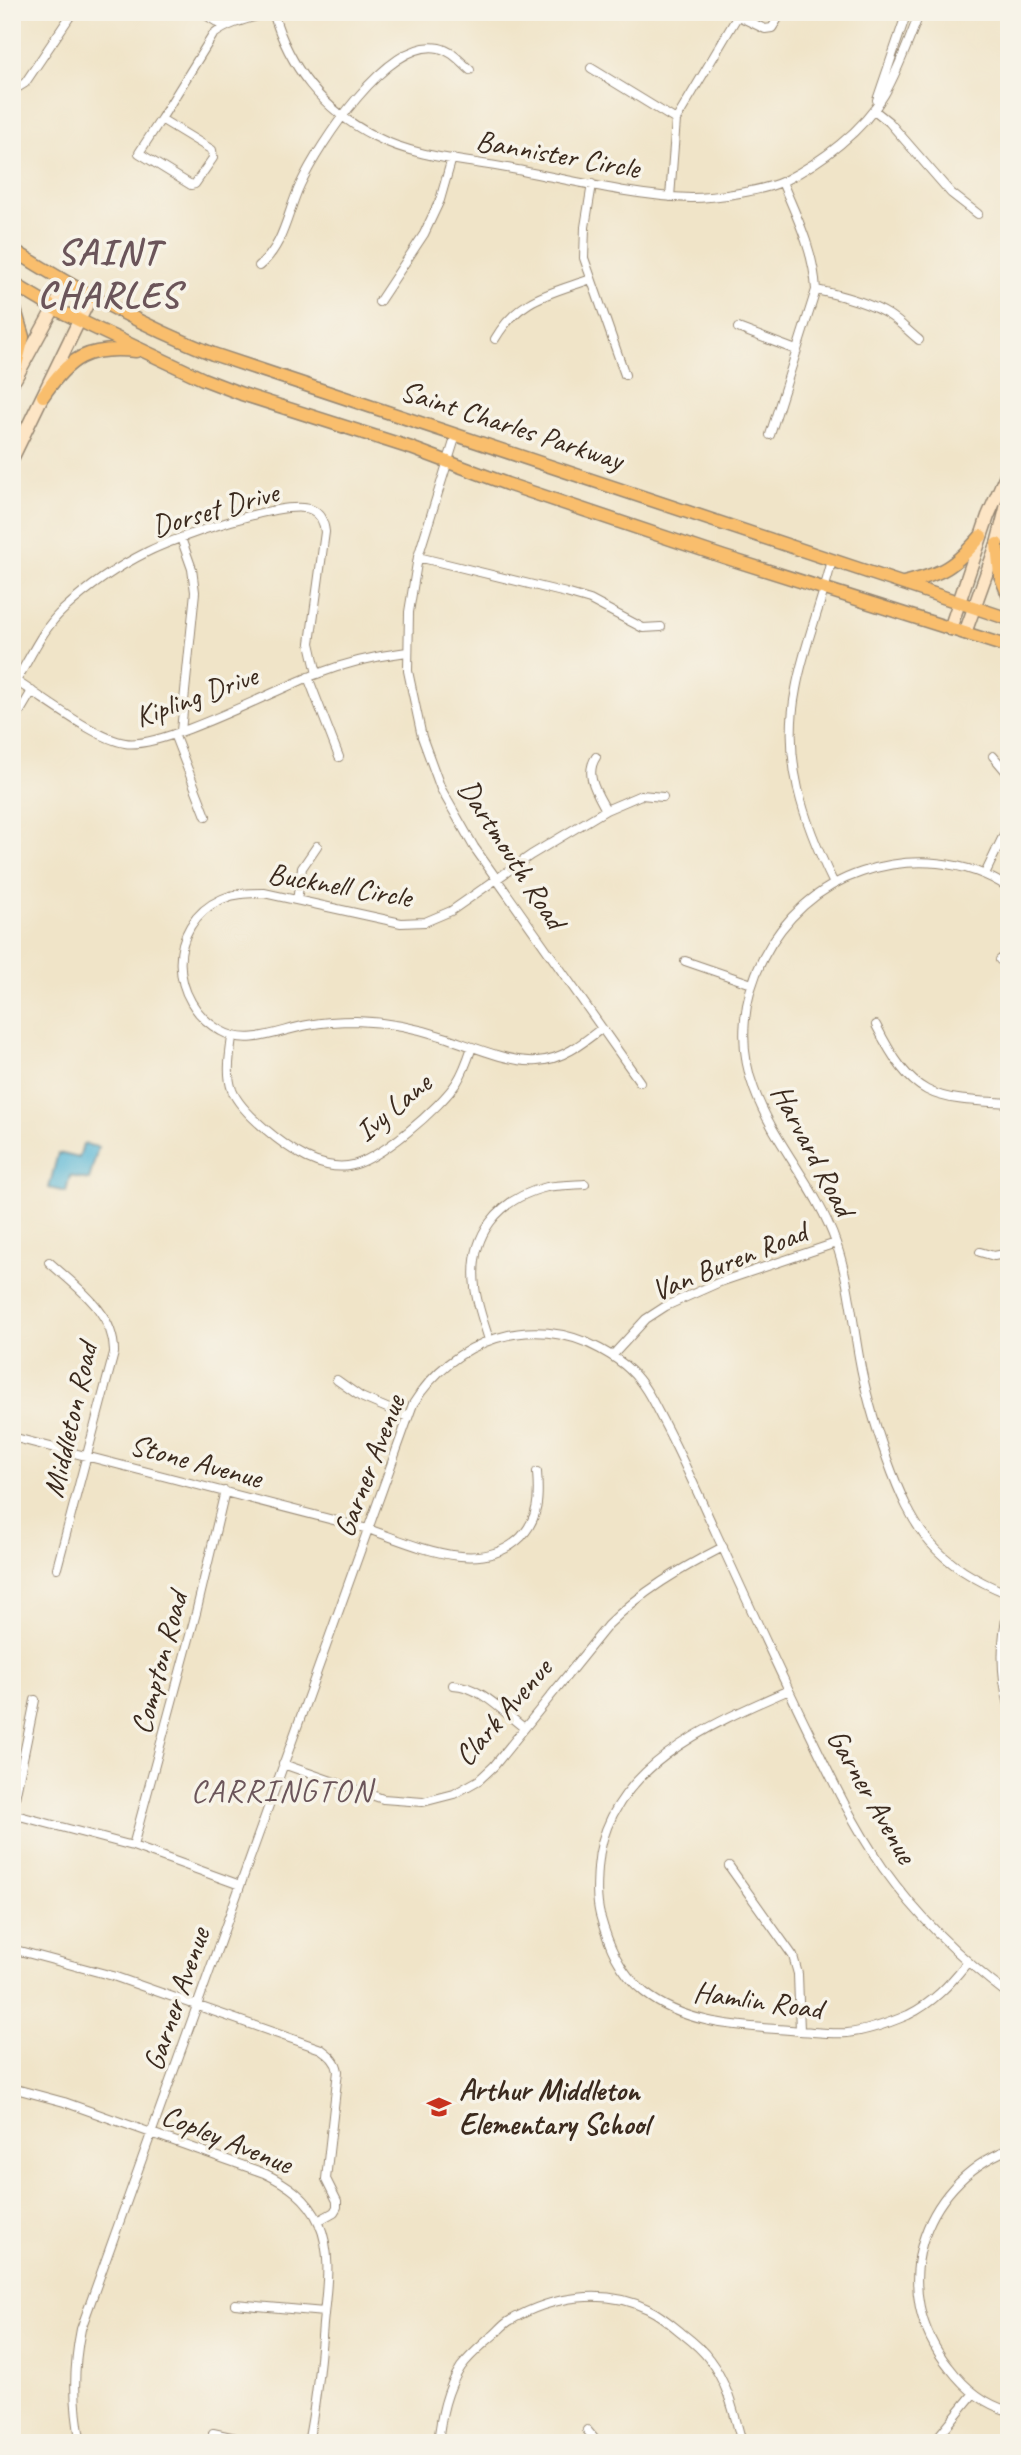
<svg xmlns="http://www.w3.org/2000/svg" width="1021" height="2455" font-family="Caveat,sans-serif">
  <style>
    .water { fill: #56b6d5; stroke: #48707a; stroke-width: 2 }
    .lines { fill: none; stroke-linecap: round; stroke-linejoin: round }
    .street-casing { stroke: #968773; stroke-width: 10 }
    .secondary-casing { stroke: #968773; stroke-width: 15 }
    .primary-casing { stroke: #968773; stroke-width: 15 }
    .street { stroke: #fff; stroke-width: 8 }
    .secondary { stroke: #fde5c5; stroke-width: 12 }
    .primary { stroke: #f9be6d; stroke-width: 12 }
    .labels { text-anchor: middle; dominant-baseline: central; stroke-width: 7; stroke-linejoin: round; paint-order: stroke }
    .street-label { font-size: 30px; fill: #3b2a1e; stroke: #f7f3e8 }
    .poi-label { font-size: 30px; font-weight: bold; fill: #3b2a1e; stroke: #f7f3e8; text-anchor: start }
    .neighbourhood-label { font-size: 32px; letter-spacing: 2px; fill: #6b555a; stroke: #f7f3e8 }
    .district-label { font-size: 37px; font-weight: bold; letter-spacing: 2px; fill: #6b555a; stroke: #f7f3e8 }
  </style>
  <rect width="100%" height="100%" fill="#f7f3e8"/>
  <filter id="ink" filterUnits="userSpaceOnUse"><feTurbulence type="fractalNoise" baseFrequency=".0143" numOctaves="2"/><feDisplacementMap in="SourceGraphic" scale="14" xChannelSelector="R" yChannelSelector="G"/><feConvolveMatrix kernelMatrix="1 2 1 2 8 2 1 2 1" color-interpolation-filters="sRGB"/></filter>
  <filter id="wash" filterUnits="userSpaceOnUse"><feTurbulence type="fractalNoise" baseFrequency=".00686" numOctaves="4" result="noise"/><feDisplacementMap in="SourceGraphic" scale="28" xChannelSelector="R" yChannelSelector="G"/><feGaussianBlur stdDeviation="1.57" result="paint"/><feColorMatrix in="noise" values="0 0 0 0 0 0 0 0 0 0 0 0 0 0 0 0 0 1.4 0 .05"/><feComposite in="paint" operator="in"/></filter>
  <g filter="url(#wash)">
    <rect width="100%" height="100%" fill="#f0e4c8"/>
    <path class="water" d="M83,1144l15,3 -9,33 -19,-4 -4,16 -17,-4 9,-35 21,5z"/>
  </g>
  <g filter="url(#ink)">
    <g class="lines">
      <g class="street-casing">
        <path id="street" d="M201,12l24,15
          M273,12c16,55 50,98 101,124 40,21 89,24 133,32 59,11 124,28 184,30 23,0 72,-7 93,-17 37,-19 79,-50 100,-86 15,-26 25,-55 36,-83
          M1008,12l1,1
          M738,16l27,13 7,-1 5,-8 -4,-8
          M591,68l85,52
          M12,91l13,-8 48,-71
          M877,100l30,-88
          M874,110l15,12 62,71 27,21
          M161,119l51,31 1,8 -18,26 -4,1 -52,-32z
          M161,119l52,-84c16,-13 38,-17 58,-23
          M592,184l-7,43 -1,31 41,117
          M670,197l6,-77 64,-108
          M259,266c25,-20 28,-53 41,-81 19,-40 88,-148 139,-137 13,3 21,13 31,22
          M816,290c24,5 52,12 73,25 11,7 20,17 30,25
          M379,302l45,-68 16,-34 12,-42
          M738,328l58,22
          M495,339c24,-41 54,-45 96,-60
          M456,435l-38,122 -9,55 -1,59 14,66 19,52 33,58 166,235
          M770,435l46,-145c-2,-38 -19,-73 -34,-108
          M181,538l11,31 3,23 -14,139
          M418,557l148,36 24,7 53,28 18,-1
          M832,560c-10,43 -28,85 -36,129 -14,71 7,132 38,195
          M308,677l31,80
          M14,680c29,17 80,58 111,63 35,7 150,-53 189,-68 31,-12 61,-19 93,-23
          M16,681c14,-23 27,-53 47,-71 25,-23 54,-43 84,-58 28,-14 139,-54 165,-42 9,4 12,13 13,22l-15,111 7,31
          M12,725l20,-34
          M174,734l32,82
          M993,756l16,19
          M596,757c-12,18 1,36 10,53
          M985,874l24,-50
          M1009,888c-43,-29 -98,-32 -147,-16 -87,28 -141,130 -108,217 20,55 63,98 82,154 13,37 16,75 23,114 6,35 16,68 28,102 26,72 48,106 122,135
          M297,900l5,-32 15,-22
          M1000,960l9,-7
          M685,961l67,23
          M876,1025c37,74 56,74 133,78
          M602,1028c-19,15 -40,32 -65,33 -28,2 -66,-15 -93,-24 -27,-9 -59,-15 -88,-16 -16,0 -32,1 -48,4 -28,5 -60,22 -87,6 -52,-28 -56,-107 1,-132 14,-6 28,-6 42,-6l137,30 24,-1 26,-11 80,-56 75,-45 35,-15 22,2
          M232,1037c-2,17 -6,36 0,53 9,23 53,57 75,68 12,6 28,10 41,8 30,-4 93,-59 109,-84 7,-11 11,-23 15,-35
          M980,1252l14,4 15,-3
          M49,1262c27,25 66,50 65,91l-57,215
          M489,1340c-5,-17 -12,-35 -14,-53 -6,-51 22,-88 72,-100 12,-2 25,-2 38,-3
          M612,1356l34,-37 20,-13 54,-24 116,-39
          M337,1380l24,17 47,20
          M12,1437l356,92c45,15 112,49 153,8 18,-19 18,-40 16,-65
          M1009,1605c-8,33 -9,68 0,100
          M453,1685c27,1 49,26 70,42
          M789,1690c-79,34 -184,79 -191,177 -1,16 -2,32 2,48 8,29 19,57 44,77 44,35 102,34 156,39 16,1 31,3 47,2 21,-2 42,-10 61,-18 25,-12 42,-31 59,-52
          M283,1764l100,35 40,3 31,-8 25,-14 15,-14 114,-141c34,-34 72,-56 115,-78
          M12,1813l23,-113
          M12,1814l121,32 107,39
          M133,1846l63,-233 29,-122
          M729,1866l64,90 5,18 2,57
          M12,1949l101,27 208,73c8,6 15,11 17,22l-12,108 11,22v6l-3,5 -16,9
          M12,2088l52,14 200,71c23,11 44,25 55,50 14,32 7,68 4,101 -3,40 -7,79 -15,119
          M1009,2149c-89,36 -122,142 -60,218 15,20 35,37 60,44
          M235,2304l89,8
          M587,2430l11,13
          M213,2433l45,10
          M81,2443c-8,-39 -8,-75 0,-114l332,-925c40,-65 119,-92 187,-55 11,6 21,12 30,21 16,15 24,34 34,53 19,36 35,73 52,110 31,67 61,134 94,201 22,46 44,92 73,134 35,49 78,91 126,127
          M438,2443c3,-27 8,-53 23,-76 9,-12 19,-20 30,-30 7,-5 12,-13 20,-17 41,-24 94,-32 137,-11 13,6 24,16 35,25 9,7 19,15 26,25 19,25 25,54 33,84
          M933,2443l41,-50"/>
      </g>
      <g class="secondary-casing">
        <path id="secondary" d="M15,379l52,-95
          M12,459l79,-163
          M950,629l38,-113 21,-48
          M965,633l32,-89 12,-47"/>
      </g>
      <g class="primary-casing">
        <path id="primary" d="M12,249c64,41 130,76 201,105l796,265
          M12,283l42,25 39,19 110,52 39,15 169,54 96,36 217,73 285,90
          M12,299l11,38 -11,45
          M43,396c27,-39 44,-50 93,-45
          M997,544l3,31 9,22
          M903,583c40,-9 51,-16 78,-47"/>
      </g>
      <use href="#street" class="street"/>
      <use href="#secondary" class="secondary"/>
      <use href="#primary" class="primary"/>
    </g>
  </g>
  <defs>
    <g id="school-bare" transform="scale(1.89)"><path d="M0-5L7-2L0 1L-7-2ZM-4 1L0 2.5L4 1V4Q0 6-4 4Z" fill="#c8321e" stroke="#f7f3e8" stroke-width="2.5" paint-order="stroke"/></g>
  </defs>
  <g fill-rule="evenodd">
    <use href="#school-bare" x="439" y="2107"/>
  </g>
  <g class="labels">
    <g class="street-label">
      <text transform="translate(558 154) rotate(10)">Bannister Circle</text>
      <text transform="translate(512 425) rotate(18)">Saint Charles Parkway</text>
      <text transform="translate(215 509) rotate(-16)">Dorset Drive</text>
      <text transform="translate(196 696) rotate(-20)">Kipling Drive</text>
      <text transform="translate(512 854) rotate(57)">Dartmouth Road</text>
      <text transform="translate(340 885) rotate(10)">Bucknell Circle</text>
      <text transform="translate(393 1107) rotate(-40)">Ivy Lane</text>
      <text transform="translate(813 1150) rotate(62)">Harvard Road</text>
      <text transform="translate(729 1261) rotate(-22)">Van Buren Road</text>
      <text transform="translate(70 1420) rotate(-77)">Middleton Road</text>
      <text transform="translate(196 1461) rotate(15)">Stone Avenue</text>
      <text transform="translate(369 1466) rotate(-69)">Garner Avenue</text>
      <text transform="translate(159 1663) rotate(-75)">Compton Road</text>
      <text transform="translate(503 1712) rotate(-49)">Clark Avenue</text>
      <text transform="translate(872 1796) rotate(60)">Garner Avenue</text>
      <text transform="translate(176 1999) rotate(-71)">Garner Avenue</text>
      <text transform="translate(758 2000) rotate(8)">Hamlin Road</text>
      <text transform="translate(227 2139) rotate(22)">Copley Avenue</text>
    </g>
    <g class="poi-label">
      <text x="459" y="2090">Arthur Middleton<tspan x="459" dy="34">Elementary School</tspan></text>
    </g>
    <g class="neighbourhood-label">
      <text x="282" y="1790">CARRINGTON</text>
    </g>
    <g class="district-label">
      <text x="109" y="251">SAINT<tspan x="109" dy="43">CHARLES</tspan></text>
    </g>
  </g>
  <rect width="1021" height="2455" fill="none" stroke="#f7f3e8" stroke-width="42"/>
</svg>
